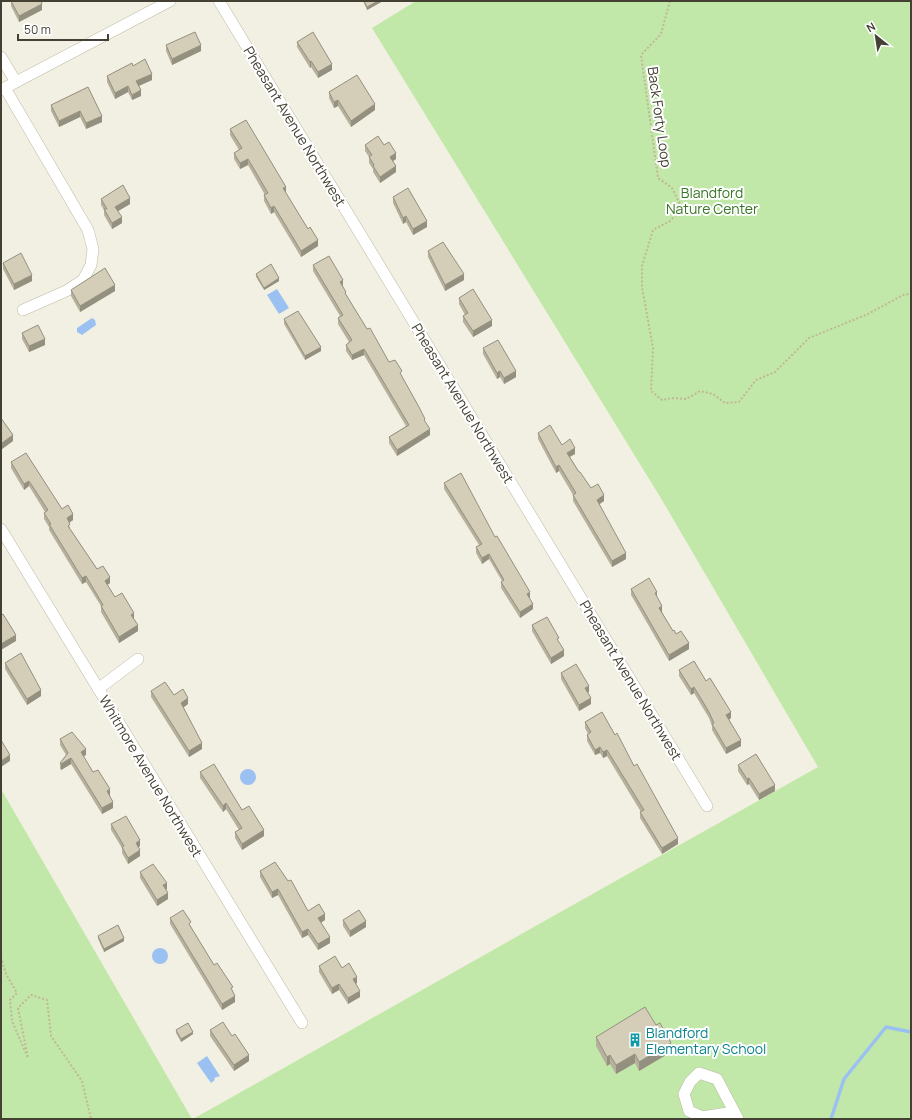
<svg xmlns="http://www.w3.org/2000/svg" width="912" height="1120" font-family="Manrope,sans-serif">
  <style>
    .green { fill: #c2e8a9 }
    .water { fill: #9bc1f2 }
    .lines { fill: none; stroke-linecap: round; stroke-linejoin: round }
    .stream { stroke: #9bc1f2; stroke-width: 3.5 }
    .minor-casing { stroke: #bdb9a5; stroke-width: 12 }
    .path { stroke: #c0b796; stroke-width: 2; stroke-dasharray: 2 2; stroke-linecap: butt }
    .minor { stroke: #fff; stroke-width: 11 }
    .wall { fill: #b6b09d }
    .shaded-wall { fill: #949080 }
    .building { fill: #d4cdb7; stroke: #949080 }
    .labels { text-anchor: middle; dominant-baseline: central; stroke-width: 4; stroke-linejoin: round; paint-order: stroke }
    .street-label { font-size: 14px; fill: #444033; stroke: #fff }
    .park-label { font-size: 14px; fill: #377625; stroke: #fff }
    .culture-label { font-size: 14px; fill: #0d838f; stroke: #fff; text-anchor: start }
  </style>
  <rect width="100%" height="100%" fill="#f2f0e2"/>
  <path class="green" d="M416,1h495v1118h-718l625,-352 -156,-267 -290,-472z
    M1,789l191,330h-191z"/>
  <path class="water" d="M277,289l12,19 -10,6 -12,-19z
    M92,318l3,2 1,5 -14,10 -5,-3v-4z
    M240 777a8 8 0 1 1 16 0a8 8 0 1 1-16 0Z
    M152 956a8 8 0 1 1 16 0a8 8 0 1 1-16 0Z
    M207,1056l13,20 -6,2 1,2 -4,3 -14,-20z"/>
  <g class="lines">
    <path class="stream" d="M831,1119l13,-40 42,-52 25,5"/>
    <g class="minor-casing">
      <path id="minor" d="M219,1l488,805
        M1,57l15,25
        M5,88l83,142 5,19 -2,16 -8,15 -17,11 -43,19
        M1,90l169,-89
        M1,529l301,494
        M98,689l40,-30
        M734,1112l-32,5 -13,-6 -5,-17 6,-12 9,-9 18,6 21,40"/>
    </g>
    <path class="path" d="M670,1l-9,33 -20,21 17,123 14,10 10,20 -12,13 -17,9 -11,36v21l11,61 -2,43 11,9 10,-2 14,1 14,-8 13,3 12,9 14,-1 17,-22 19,-8 34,-34 59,-24 37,-20 6,1
      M1,957l5,17 11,19 -7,7 2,21 16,37 -10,-50 13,-13 16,5 4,36 31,45 9,38"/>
    <use href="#minor" class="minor"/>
  </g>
  <path class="wall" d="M11,1h33l-2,1v8l-23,12 -8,-16z
    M363,1h20l-16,9z
    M297,42l35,28 -14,8 -7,-11 -1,1 -13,-21z
    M166,45l35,6 -29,14 -6,-14z
    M133,66l19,14 -13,6 2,10 -9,4 -4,-8 -13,7 -8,-17v-6z
    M88,87l14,35 -16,7 -6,-12 -21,10 -8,-16v-6z
    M329,92l46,18 -24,17 -13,-21 -4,2 -5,-10z
    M230,129l56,64 32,53 -17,11 -27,-45 -3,2 -7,-13v-6h1l-17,-30 -8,4 -6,-10v-6l5,-3 -9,-15z
    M365,145h19l12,14 -3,2 3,11 -16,11 -7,-11v-3l-4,-6v-6l-4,-6z
    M393,197l34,30 -14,8 -7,-13 -3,2 -10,-21z
    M101,199l29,5 -12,7 4,12 -10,6 -8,-14v-5l-3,-5z
    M428,251l36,29 -19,11 -17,-34z
    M3,263l29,18 -18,9 -11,-21z
    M313,265l30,21 3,9 21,34 22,33 13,15 23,45 5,13 -33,21 -8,-13v-6l17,-11 -42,-71 -12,5 -6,-9v-6l3,-3 -11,-18v-6l2,-2 -27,-45z
    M256,274l23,7 -15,9 -8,-13z
    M71,290l44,1 -35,21 -9,-16z
    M459,298l33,28 -19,11 -10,-15v-6l2,-1 -6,-11z
    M284,319l37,32 -16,9 -21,-36z
    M22,333l23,12 -16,7 -7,-13z
    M483,348l33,29 -12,7 -4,-7 -3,2 -14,-25z
    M1,418l12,23 -11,8 -1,-1z
    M538,433l24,12 13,9 -5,3 9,15 12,16 13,13 -5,3 27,55 -14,8 -39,-66v-6l-14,-24 -3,2 -18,-34z
    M11,462l51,47 11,11 -4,3 1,6 27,40 13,14 -3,2 8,12 19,22 4,12 -19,12 -18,-31v-6l-15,-24 -4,2 -33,-54v-3l-5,-8v-6l1,-1 -16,-26 -5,4 -13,-22z
    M444,483l51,54 35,61v1l3,10 -13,9 -19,-30v-6l1,-1 -13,-22 -7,5 -6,-11v-6l3,-2 -35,-56z
    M631,589l26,9 5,14 11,19 3,3 13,15 -20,12 -38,-66z
    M532,625l27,18 5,13 -13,8 -19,-33z
    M5,663l36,33 -14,9 -22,-36z
    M679,670l27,11 25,37 -2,2 12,26 -15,8 -14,-24v-4l-3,-8 -15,-25 -3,2 -12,-19z
    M561,673l28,19 -2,1 4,11 -12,7 -18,-32z
    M151,691l23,4 14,9 -5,4 19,41 -13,8 -38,-60z
    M602,712l76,132 -16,10 -22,-36v-6h1l-34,-56 -4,2 -3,-5 -5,2 -8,-14v-6l1,-1 -3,-6v-6z
    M60,739l26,16 -3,1 10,16 17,23v1l3,12 -11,6 -31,-50 -10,6 -1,-2v-5l6,-8 -6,-10z
    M738,765l37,26 -16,9 -10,-16 -2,1 -9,-14z
    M200,772l42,38 22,26 -22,14 -7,-12v-6l4,-2 -13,-21 -3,3 -23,-34z
    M111,824l29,22 -2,1 2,9 -12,8 -6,-11v-5l-11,-18z
    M260,871l48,40 17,9 -4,3 9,20 -12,7 -10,-15 -6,3 -24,-43 -6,3 -12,-21z
    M140,872l27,17 -1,1 2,9 -11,7 -17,-28z
    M170,918l21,9 44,75 -13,8 -52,-86z
    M343,920l23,7 -16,10 -7,-11z
    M98,936l26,5 -20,11 -6,-13z
    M319,966l23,2 15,15 -2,1 5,13 -12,7 -9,-14 -7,4 -13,-22z
    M176,1030l17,4 -12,8 -5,-9z
    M210,1030l39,31 -15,10 -24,-35z
    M596,1037l75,15 -32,19 -4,-8 -19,11 -6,-10 -3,2 -11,-20z"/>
  <path class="shaded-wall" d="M378,1h5l-16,9v-3z
    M42,4v6l-23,12v-6z
    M201,45v6l-29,14v-6z
    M311,61v6l-1,1v-6z
    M332,64v6l-14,8v-6z
    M152,74v6l-16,7v-6z
    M128,86v6l-13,7v-6z
    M141,90v6l-9,4v-5z
    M338,100v6l-4,2v-6z
    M375,104v6l-24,17v-6z
    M80,111v6l-21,10v-6z
    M102,116v6l-16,7v-6z
    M396,153v6l-6,4v-6z
    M248,159v6l-8,4v-6z
    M396,166v6l-16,11v-6z
    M286,187v6l-3,-5z
    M130,198v6l-15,9v-6z
    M274,206v6l-3,2v-6z
    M406,216v6l-3,2v-6z
    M122,217v6l-10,6v-6z
    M427,221v6l-14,8v-6z
    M318,240v6l-17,11v-6z
    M464,274v6l-19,11v-6z
    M32,275v6l-18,9v-6z
    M279,278v3l-15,9v-2z
    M343,280v6l-3,-4z
    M115,285v6l-35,21v-6z
    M492,320v6l-19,11v-6z
    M45,339v6l-16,7v-6z
    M321,347v4l-16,9v-4z
    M364,349v6l-12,5v-5z
    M500,371v6l-3,2v-6z
    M516,371v6l-12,7v-6z
    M430,429v6l-33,21v-6z
    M13,435v6l-11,8v-6z
    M575,448v6l-8,4v-5z
    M559,465v6l-3,2v-6z
    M29,481v5l-5,4v-6z
    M604,495v6l-7,5v-6z
    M73,514v6l-6,4v-6z
    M626,553v6l-14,8v-6z
    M489,554v5l-7,5v-6z
    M86,576v6l-4,2v-6z
    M110,577v6l-5,4v-6z
    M530,592v6l-3,2v-6z
    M657,592v6l-2,-5z
    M533,604v5l-13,9v-6z
    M662,606v6l-3,2v-6z
    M134,613v6l-3,-4z
    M138,625v6l-19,12v-6z
    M16,635v6l-15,9v-6z
    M689,643v6l-20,12v-6z
    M564,650v6l-13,8v-6z
    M589,686v6l-4,2v-6z
    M694,687v6l-3,2v-6z
    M41,690v6l-14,9v-6z
    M188,698v6l-7,5v-6z
    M591,698v6l-12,7v-6z
    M731,712v6l-5,3v-6z
    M741,740v6l-15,8v-6z
    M202,743v6l-13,8v-6z
    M600,747v6l-5,2v-5z
    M86,749v6l-5,3v-6z
    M607,750v6l-4,2v-6z
    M10,755v6l-9,6v-6z
    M71,758v6l-10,6v-6z
    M749,778v6l-2,1v-6z
    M775,785v6l-16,9v-6z
    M110,789v6l-3,2v-6z
    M113,802v6l-11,6v-6z
    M226,803v6l-3,3v-6z
    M264,830v6l-22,14v-6z
    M678,838v6l-16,10v-6z
    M140,840v6l-4,3v-6z
    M140,850v6l-12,8v-6z
    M167,883v6l-4,2v-6z
    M278,889v6l-6,3v-6z
    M168,893v6l-11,7v-6z
    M325,914v6l-7,4v-6z
    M366,921v6l-16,10v-6z
    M308,929v6l-6,3v-6z
    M330,937v6l-12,7v-6z
    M124,938v3l-20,11v-3z
    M357,977v6l-4,2v-6z
    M339,984v6l-7,4v-6z
    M360,991v6l-12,7v-6z
    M235,996v6l-13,8v-6z
    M193,1032v2l-12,8v-3z
    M671,1043v9l-32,19v-9z
    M635,1054v9l-19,11v-9z
    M249,1055v6l-15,10v-6z
    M610,1055v9l-3,2v-9z"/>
  <path class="building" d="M11,1h30l1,3 -23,12z
    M364,1h14l-11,6z
    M195,32l6,13 -29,14 -6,-14z
    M313,32l19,32 -14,8 -7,-11 -1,1 -13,-20z
    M145,59l7,15 -16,7 5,9 -9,5 -4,-9 -13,7 -8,-17 25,-13 1,3z
    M357,75l18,29 -24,17 -13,-21 -4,2 -5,-10z
    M88,87l14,29 -16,7 -6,-12 -21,10 -8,-16z
    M246,120l40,67 -3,1 25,41 2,-2 8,13 -17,11 -27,-45 -3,2 -7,-13 4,-2 -20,-34 -8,4 -6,-10 8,-5 -12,-19z
    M378,136l6,9 5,-3 7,11 -6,4 6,9 -16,11 -7,-11 1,-1 -5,-8 3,-2 -7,-10z
    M123,185l7,13 -15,9 7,10 -10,6 -8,-14h3l-6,-10z
    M408,188l19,33 -14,8 -7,-13 -3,2 -10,-21z
    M443,242l21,32 -19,11 -17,-34z
    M21,253l11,22 -18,9 -11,-21z
    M329,256l14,24 -3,2 6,10 -1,1 22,36 3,-1 19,34 6,-2 7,11 -2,2 19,34 6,12 -1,1 6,9 -33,21 -8,-13 20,-12 -45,-76 -12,6 -6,-10 6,-5 -14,-22 5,-3 -30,-50z
    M271,264l8,14 -15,10 -8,-14z
    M105,268l10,17 -35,21 -9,-16z
    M473,289l19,31 -19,11 -10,-15 5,-3 -9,-15z
    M298,311l23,36 -16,9 -21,-37z
    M38,325l7,14 -16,7 -7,-13z
    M498,340l18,31 -12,7 -4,-7 -3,2 -14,-25z
    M1,418l12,17 -11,8 -1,-1z
    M550,425l12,20 8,-6 5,9 -8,5 12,19h1l11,16 7,-4 6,11 -7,5 29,53 -14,8 -39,-66 3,-2 -17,-28 -3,2 -18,-34z
    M26,453l36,56 6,-4 5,9 -6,4 3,6 -2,2 29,43 6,-3 7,11 -5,4 10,16 7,-4 12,20 -3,2 7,10 -19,12 -18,-31 2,-1 -17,-29 -4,2 -33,-54h2l-7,-11 4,-3 -19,-29 -5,3 -13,-22z
    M461,473l34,64 2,-1 33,56 -3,2 6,10 -13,8 -19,-30 3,-2 -15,-26 -7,4 -6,-11 6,-3 -38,-61z
    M649,578l8,14 -2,1 7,13 -3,2 14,23 1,-1 2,4 5,-3 8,12 -20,12 -38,-66z
    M3,614l13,21 -15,9v-29z
    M547,617l12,21 -2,1 7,11 -13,8 -19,-33z
    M21,653l20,37 -14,9 -22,-36z
    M694,661l12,20 4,-3 21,34 -5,3 15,25 -15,8 -14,-24 2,-1 -5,-11 -15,-25 -3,2 -12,-19z
    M576,664l13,22 -4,2 6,10 -12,7 -18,-32z
    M165,682l9,13 9,-6 5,9 -7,5 21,40 -13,8 -38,-60z
    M602,712l13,23 2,-2 17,33 3,-2 41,74 -16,10 -22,-36 4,-2 -37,-60 -4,2 -3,-5 -5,3 -8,-15 4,-3 -6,-10z
    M72,732l14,17 -5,3 12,20 5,-2 12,19 -3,2 6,11 -11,6 -31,-50 -10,6 -1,-1 8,-10 -8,-14z
    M1,740l9,15 -9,6z
    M756,754l19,31 -16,9 -10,-16 -2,1 -9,-14z
    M214,764l28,46 7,-4 15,24 -22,14 -7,-12 7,-4 -16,-25 -3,3 -23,-34z
    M126,816l14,24 -4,3 4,7 -12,8 -6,-11 2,-1 -13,-22z
    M275,862l13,19 3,-1 17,31 11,-7 6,10 -7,4 12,19 -12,7 -10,-15 -6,3 -24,-43 -6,3 -12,-21z
    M153,864l14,19 -4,2 5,8 -11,7 -17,-28z
    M183,910l8,12 -2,2 25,41 3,-2 16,24 -2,1 4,8 -13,8 -52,-86z
    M359,910l7,11 -16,10 -7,-11z
    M118,925l6,13 -20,11 -6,-13z
    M335,956l7,12 7,-5 8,14 -4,2 7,12 -12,7 -9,-14 -7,4 -13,-22z
    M645,1007l11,18 4,-2 11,20 -32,19 -4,-8 -19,11 -6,-10 -3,2 -11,-20z
    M223,1022l9,14 3,-2 14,21 -15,10 -24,-35z
    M188,1023l5,9 -12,7 -5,-9z"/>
  <defs>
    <g id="building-bare" transform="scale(1.08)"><path d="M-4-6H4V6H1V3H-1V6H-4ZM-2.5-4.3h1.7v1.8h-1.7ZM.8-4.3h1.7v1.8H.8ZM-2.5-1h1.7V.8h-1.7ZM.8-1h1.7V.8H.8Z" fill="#0f9aa8" stroke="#fff" stroke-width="2.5" paint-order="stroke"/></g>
  </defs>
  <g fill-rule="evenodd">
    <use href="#building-bare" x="635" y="1040"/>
  </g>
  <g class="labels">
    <g class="street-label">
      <text transform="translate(660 117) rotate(82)">Back Forty Loop</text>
      <text transform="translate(295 126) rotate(59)">Pheasant Avenue Northwest</text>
      <text transform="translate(463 403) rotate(59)">Pheasant Avenue Northwest</text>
      <text transform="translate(631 680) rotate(59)">Pheasant Avenue Northwest</text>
      <text transform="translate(151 776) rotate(59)">Whitmore Avenue Northwest</text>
    </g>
    <g class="park-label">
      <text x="712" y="192">Blandford<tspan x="712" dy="16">Nature Center</tspan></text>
    </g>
    <g class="culture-label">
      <text x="646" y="1032">Blandford<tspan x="646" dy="16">Elementary School</tspan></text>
    </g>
  </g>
  <rect width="912" height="1120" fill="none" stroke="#444033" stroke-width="4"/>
  <g transform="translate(876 36) rotate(330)" stroke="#ffffff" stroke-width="3" paint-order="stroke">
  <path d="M0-3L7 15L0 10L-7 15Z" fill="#444033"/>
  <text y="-6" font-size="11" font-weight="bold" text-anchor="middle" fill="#444033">N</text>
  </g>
  <path d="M18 34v6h90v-6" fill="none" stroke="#444033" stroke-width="2"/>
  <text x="24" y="34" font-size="12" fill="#444033" stroke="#ffffff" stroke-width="3" paint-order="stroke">50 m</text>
</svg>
